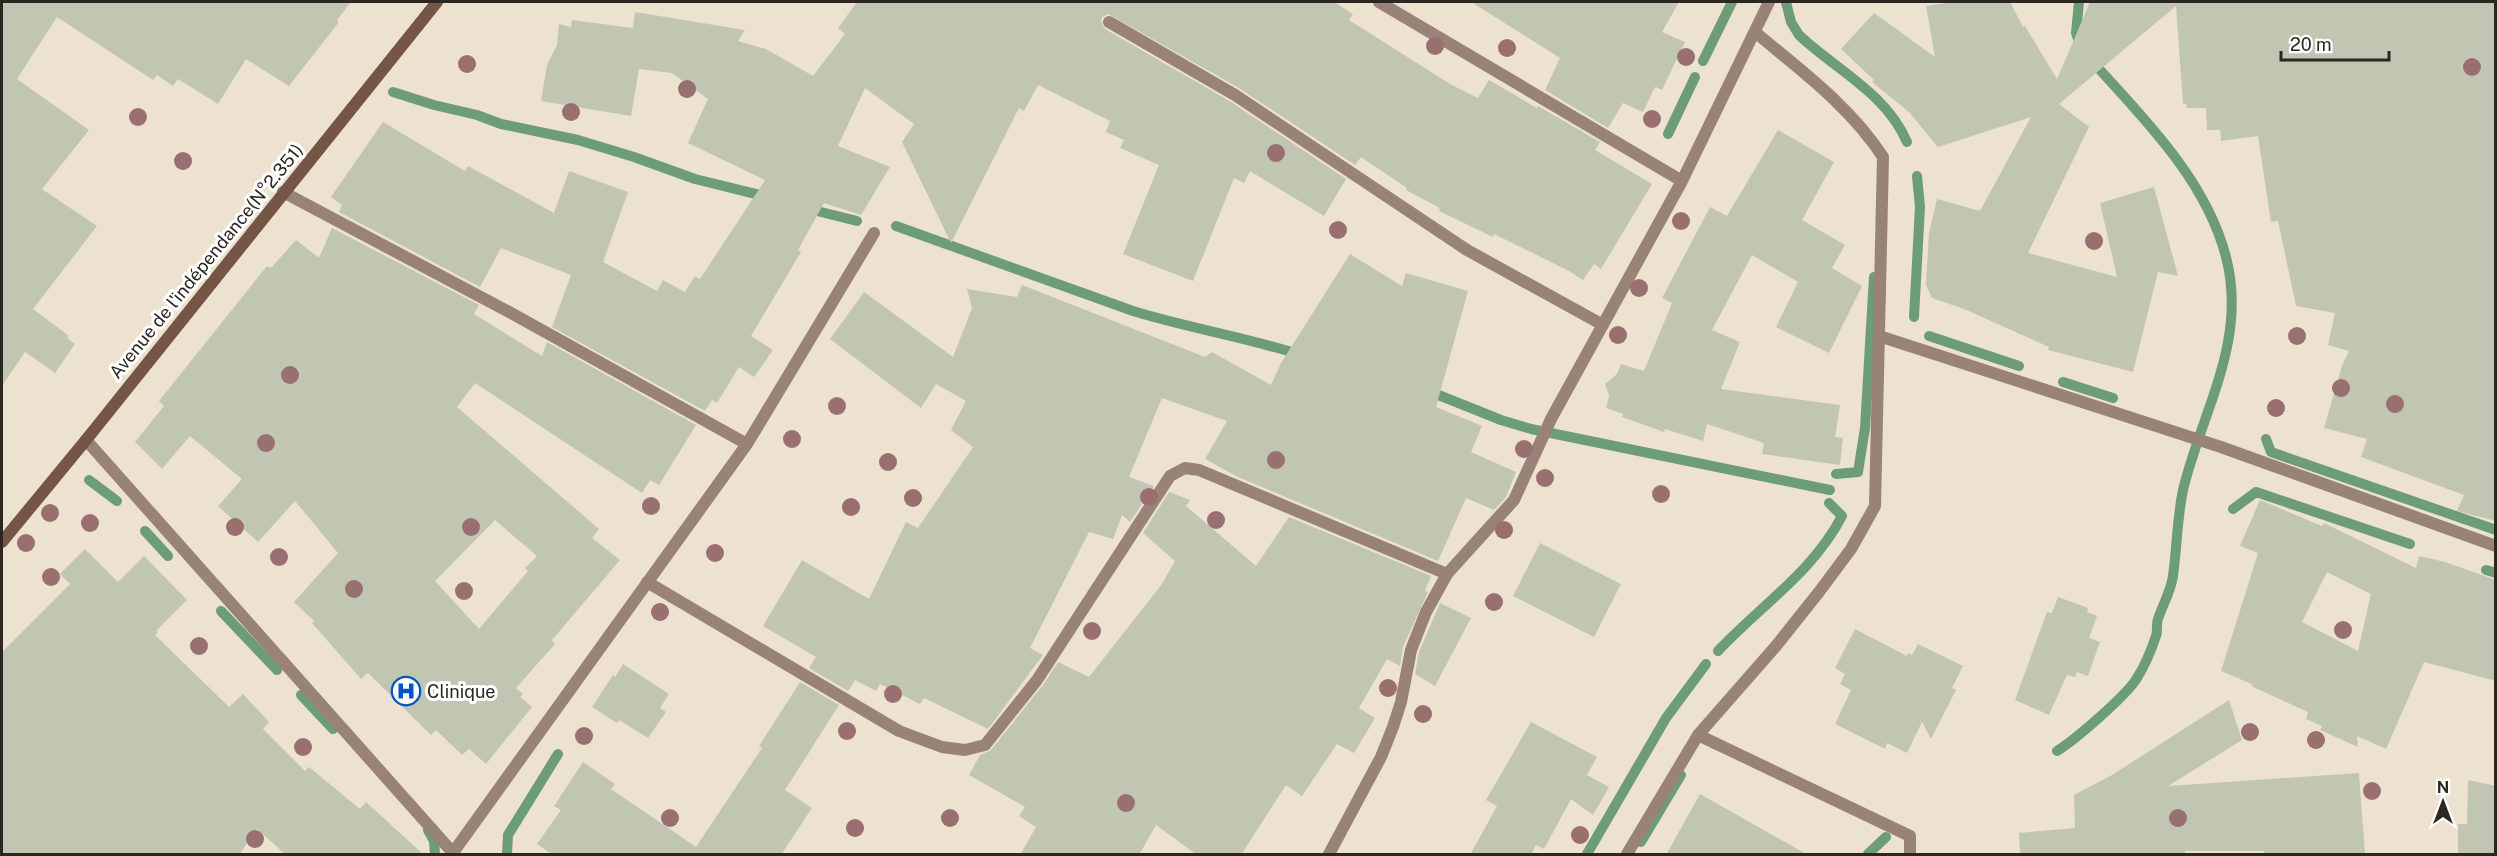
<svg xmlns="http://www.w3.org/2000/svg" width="2497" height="856" font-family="'Public Sans',sans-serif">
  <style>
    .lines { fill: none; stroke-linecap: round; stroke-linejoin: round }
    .stream { stroke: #6d9c7b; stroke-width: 10 }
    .building { fill: #c1c6b2; fill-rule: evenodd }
    .minor { stroke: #998378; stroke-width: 12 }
    .secondary { stroke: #755646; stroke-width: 12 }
    .tree { fill: #9a6f6f }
    .labels { text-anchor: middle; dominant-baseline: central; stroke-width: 6; stroke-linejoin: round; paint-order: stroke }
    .street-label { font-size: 18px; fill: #2c2821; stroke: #fff }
    .poi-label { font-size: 18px; fill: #2c2821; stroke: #fff; text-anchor: start }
  </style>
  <rect width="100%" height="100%" fill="#ece2cf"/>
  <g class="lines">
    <path class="stream" d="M1786,2l5,20 8,13c37,35 87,58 108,107
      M2079,2l-3,31 4,12
      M1703,61l29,-59
      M393,92l41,13 43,10 24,9 77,16 56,17 61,22 73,18
      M1668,134l27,-57
      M805,208l52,13
      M896,226l237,85c55,17 113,26 168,44
      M1914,317l6,-110 -3,-31
      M1929,336l90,30
      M2063,382l50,16
      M1426,390l75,30 30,9 299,61
      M2266,439l5,13 225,78
      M1836,474l22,-2 7,-44 9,-151
      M89,480l28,21
      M2233,509l23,-17 154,52
      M145,531l23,25
      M2486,570l10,3
      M221,611l56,59
      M1718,651c42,-45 95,-79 124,-135l-13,-13
      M301,695l32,34
      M2057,751c18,-11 70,-56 80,-73 7,-11 15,-30 19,-42 2,-5 0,-12 2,-17 5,-15 13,-28 15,-43 4,-29 4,-57 10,-86 19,-79 65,-149 43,-233 -20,-78 -83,-139 -135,-197
      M428,830l6,11 1,13
      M1641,842l40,-67
      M507,854l1,-19 50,-81
      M1587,854l79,-136 40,-54
      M1868,854l18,-17"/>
  </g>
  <path class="building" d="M2,2h349l-14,18 2,2 -50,64 -43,-27 -28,45 -40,-25 -5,7 -16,-11 -4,5 -96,-63 -40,62 72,51 -47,59 55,37 -64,83 36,27 -2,2 8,6 -20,29 -30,-21 -23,34z
    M857,2h477l19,12 -4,6 101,64 28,14 11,-18 48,28 1,-2 62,36 -5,8 57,34 -51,85 -7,-5 -11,16 -14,-9 -75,-37 -1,3 -54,-26 1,-3 -34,-18 1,-2 -46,-31 -6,8 -116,-77 -131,-74 -6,3 -1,4 4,8 126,73 115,77 -22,37 -74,-45 -6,12 -10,-5 -41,103 -70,-27 36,-89 -39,-17 4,-8 -18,-8 4,-11 -72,-36 -14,26 -5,-3 -68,135 -49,-101 12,-18 -49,-36 -27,58 52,21 -29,48 -37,-12 -26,47 3,2 -50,84 22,14 -19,27 -15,-10 -22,36 -5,-3 -7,11 -153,-84 19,-52 -70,-27 -21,39 -141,-75 3,-7 -11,-8 52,-75 82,49 3,-5 86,47 15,-42 59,21 -25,70 54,29 6,-11 22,12 10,-16 5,3 65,-99 -77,-37 20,-44 -36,-26 -33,-4 -8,47 -90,-15 6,-36 10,-20 2,-21 12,3 1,-7 61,8 2,-16 110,18 -7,11 28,8 47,27 32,-42 -7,-6z
    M1471,2h208l-17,30 23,10 -23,48 -7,-3 -12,25 -20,-9 -15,25 -63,-38 15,-32z
    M1953,2h57l13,25 2,-1 32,53 33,-77h406v519l-39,-10 7,-16 -103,-38 6,-18 -43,-11 18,-62 7,-15 -21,-6 7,-32 -39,-7 -18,-85 -7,1 -13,-86 -37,5 -1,-11h-13l-1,-22h-19l-1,-4h-3l-7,-98 -117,98 30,23 -61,126 89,24 -17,-74 54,-16 24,89 -20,-4 -25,100 -85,-22 1,-3 -85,-38 -32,-11 -6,-13 3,-52 8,-34 43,12 51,-94 -93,30 -29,-35 -37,-30 2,-2 -33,-31 33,-36 61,44 -9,-51z
    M1778,130l56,32 -32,58 43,25 -13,23 30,18 -33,67 -53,-26 22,-45 -46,-27 -40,75 28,12 -19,47 119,16 -5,32 8,1 -3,27 -78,-11 2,-11 -57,-19 -4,17 -38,-12 -1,3 -42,-15 1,-3 -17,-6 3,-12 -4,-12 12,-10 4,-10 23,7 28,-68 -10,-5 48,-91 17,9z
    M332,228l147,77 -5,9 68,42 5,-14 149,83 -37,60 -9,-5 -8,13 -167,-110 -18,24 142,122 -7,9 28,22 -68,80 3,4 -39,44 7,6 -3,3 12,10 -46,57 -17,-15 -7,6 -26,-25 -5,5 -63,-62 -7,6 -49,-56 2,-2 -20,-19 44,-49 -43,-52 -37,41 -40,-36 24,-27 -52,-43 -28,33 -27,-27 29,-36 -5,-5 108,-135 4,2 25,-28 23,18zM495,520l42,36 -12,12 3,3 -49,58 -44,-48z
    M1350,254l52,32 4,-13 62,18 -32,116 46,19 -11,26 45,20 -10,25 -12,13 -28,-12 -28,63 -200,-84 -33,-18 22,-38 -65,-23 -33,79 25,9 -24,36 -8,-7 -9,24 -24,-7 -59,116 13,7 -55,74 -64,-31 -4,6 -40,-20 -4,7 -21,-11 -7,11 -39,-23 7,-11 -53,-31 39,-66 67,39 37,-77 12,6 55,-81 -22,-17 15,-29 -30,-17 -15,24 -91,-69 34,-47 89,65 19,-49 -5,-19 50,8 5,-12 183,72 7,-5 59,33 10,-22z
    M1169,492l21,8 -4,6 70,60 33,-49 142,59 -6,15 3,1 -25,55 -3,19 -13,-7 -28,49 16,10 -21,35 -17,-9 -35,52 -16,-11 -45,70h-44l-41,-30 -17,30h-119l16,-28 -17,-11 6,-9 -56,-32 11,-20 11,-5 52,-65 15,-23 31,15 73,-93 13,-23 -32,-28z
    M2260,500l62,26 2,-3 92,45 3,-12 26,6 51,18v101l-72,-19 -38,87 -29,-13 1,11 -38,-17 2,-4 -16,-7 2,-7 -57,-26 3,-1 -33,-14 37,-118 -18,-7zM2327,572l44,22 -13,57 -56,-29z
    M1540,543l81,41 -27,53 -81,-41z
    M85,549l33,33 26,-26 43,44 -31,31 2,1 -3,3 74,72 14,-13 26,28 -6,7 42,42 4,-4 51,42 6,-7 58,53h-138l-29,-26 -18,26h-237v-203l68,-68 -10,-10z
    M2058,597l30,11 -1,4 10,4 -8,22 11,4 -12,34 -11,-4 -2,5 -8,-2 -18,40 -34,-15 32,-88 5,1z
    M1440,603l31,15 -36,68 -20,-12 4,-22z
    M1855,629l52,27 1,-3 4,2 6,-11 45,22 -11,22 4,2 -25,49 -9,-17 -15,31 -20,-10 -2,6 -50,-25 16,-34 -11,-6 5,-10 -10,-6z
    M623,664l46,30 -9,14 6,4 -18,26 -29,-18 -2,3 -25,-16 21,-32 2,2z
    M800,682l39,23 -54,85 27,18 -31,47h-228l-16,-11 24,-34 -7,-4 29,-44 32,22 -4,5 85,58 66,-99 -3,-2z
    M2229,700l13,40 -74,46 191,-13 6,82h-101v-4h-79v4h-165l-1,-22 56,-5 -1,-33 38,-20z
    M1531,722l66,35 -10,18 22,12 -16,28 -22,-16 -27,50 -8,-4 -5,10h-61l27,-49 -11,-6z
    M2468,780l28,6v69h-38v-31h9z
    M1700,794l108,61h-142z"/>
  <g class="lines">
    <path class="minor" d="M1379,2l303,179
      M1109,22l126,73 232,155 136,75
      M283,192l228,121 236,131
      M1879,336l342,111 275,99
      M86,440l368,414
      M647,582l252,149 43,16 23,3 20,-5 52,-65 133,-204 15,-8 14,2 248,104
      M1698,735l212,101v18
      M452,854l295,-410 127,-211
      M1329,854l52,-97 12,-30 8,-25 10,-52 15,-38 21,-38 67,-74 37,-81 131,-238 87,-179
      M1627,854l71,-119 78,-89 43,-54 32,-43 24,-43 8,-349c-33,-51 -83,-87 -128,-125"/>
    <path class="secondary" d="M2,542l84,-102 351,-438"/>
  </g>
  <g class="tree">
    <circle cx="1435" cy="46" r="9"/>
    <circle cx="1507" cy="48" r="9"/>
    <circle cx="1686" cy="57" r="9"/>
    <circle cx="467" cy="64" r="9"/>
    <circle cx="2472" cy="67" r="9"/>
    <circle cx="687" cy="89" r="9"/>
    <circle cx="571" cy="112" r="9"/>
    <circle cx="138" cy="117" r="9"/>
    <circle cx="1652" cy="119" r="9"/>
    <circle cx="1276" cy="153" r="9"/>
    <circle cx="183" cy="161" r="9"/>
    <circle cx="1681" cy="221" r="9"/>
    <circle cx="1338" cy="230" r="9"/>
    <circle cx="2094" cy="241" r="9"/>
    <circle cx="1639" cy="288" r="9"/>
    <circle cx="1618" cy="335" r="9"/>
    <circle cx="2297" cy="336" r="9"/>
    <circle cx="290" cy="375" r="9"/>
    <circle cx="2341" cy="388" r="9"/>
    <circle cx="2395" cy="404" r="9"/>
    <circle cx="837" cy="406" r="9"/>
    <circle cx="2276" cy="408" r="9"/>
    <circle cx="792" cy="439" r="9"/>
    <circle cx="266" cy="443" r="9"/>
    <circle cx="1524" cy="449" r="9"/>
    <circle cx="1276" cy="460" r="9"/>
    <circle cx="888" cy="462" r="9"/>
    <circle cx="1545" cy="478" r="9"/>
    <circle cx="1661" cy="494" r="9"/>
    <circle cx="1149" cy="497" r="9"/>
    <circle cx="913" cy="498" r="9"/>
    <circle cx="651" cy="506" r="9"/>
    <circle cx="851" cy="507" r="9"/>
    <circle cx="50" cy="513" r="9"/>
    <circle cx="1216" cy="520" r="9"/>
    <circle cx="90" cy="523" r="9"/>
    <circle cx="235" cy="527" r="9"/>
    <circle cx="471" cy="527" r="9"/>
    <circle cx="1504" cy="530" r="9"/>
    <circle cx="26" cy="543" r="9"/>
    <circle cx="715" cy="553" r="9"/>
    <circle cx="279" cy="557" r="9"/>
    <circle cx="51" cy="577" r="9"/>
    <circle cx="354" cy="589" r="9"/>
    <circle cx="464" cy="591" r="9"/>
    <circle cx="1494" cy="602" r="9"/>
    <circle cx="660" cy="612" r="9"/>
    <circle cx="2343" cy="630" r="9"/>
    <circle cx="1092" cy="631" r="9"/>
    <circle cx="199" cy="646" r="9"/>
    <circle cx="1388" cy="688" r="9"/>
    <circle cx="893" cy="694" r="9"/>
    <circle cx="1423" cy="714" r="9"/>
    <circle cx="847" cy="731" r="9"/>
    <circle cx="2250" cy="732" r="9"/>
    <circle cx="584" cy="736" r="9"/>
    <circle cx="2316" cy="740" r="9"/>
    <circle cx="303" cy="747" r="9"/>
    <circle cx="2372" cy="791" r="9"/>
    <circle cx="1126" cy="803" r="9"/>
    <circle cx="670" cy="818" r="9"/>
    <circle cx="950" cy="818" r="9"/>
    <circle cx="2178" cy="818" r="9"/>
    <circle cx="855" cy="828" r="9"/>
    <circle cx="1580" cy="835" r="9"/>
    <circle cx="255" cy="839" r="9"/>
  </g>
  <defs>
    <g id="hospital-ring" transform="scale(1.5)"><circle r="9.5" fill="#fff" stroke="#0157c0" stroke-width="1.5"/><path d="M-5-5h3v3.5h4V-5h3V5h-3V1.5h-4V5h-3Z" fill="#0157c0"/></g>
  </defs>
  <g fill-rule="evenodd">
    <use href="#hospital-ring" x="406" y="691"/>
  </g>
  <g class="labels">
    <g class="street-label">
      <text transform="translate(206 261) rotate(-51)">Avenue de l'indépendance(N°2.351)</text>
    </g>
    <g class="poi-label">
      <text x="427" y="691">Clinique</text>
    </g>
  </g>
  <rect width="2497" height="856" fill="none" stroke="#2c2821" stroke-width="6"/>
  <g transform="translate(2443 802)" stroke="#ffffff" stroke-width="4.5" paint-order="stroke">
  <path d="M0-4.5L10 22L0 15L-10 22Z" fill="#2c2821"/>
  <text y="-9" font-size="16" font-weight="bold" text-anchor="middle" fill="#2c2821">N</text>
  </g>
  <path d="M2281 51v9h108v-9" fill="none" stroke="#2c2821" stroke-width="3"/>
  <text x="2290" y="51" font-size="18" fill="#2c2821" stroke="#ffffff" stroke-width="4.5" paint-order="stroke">20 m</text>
</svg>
